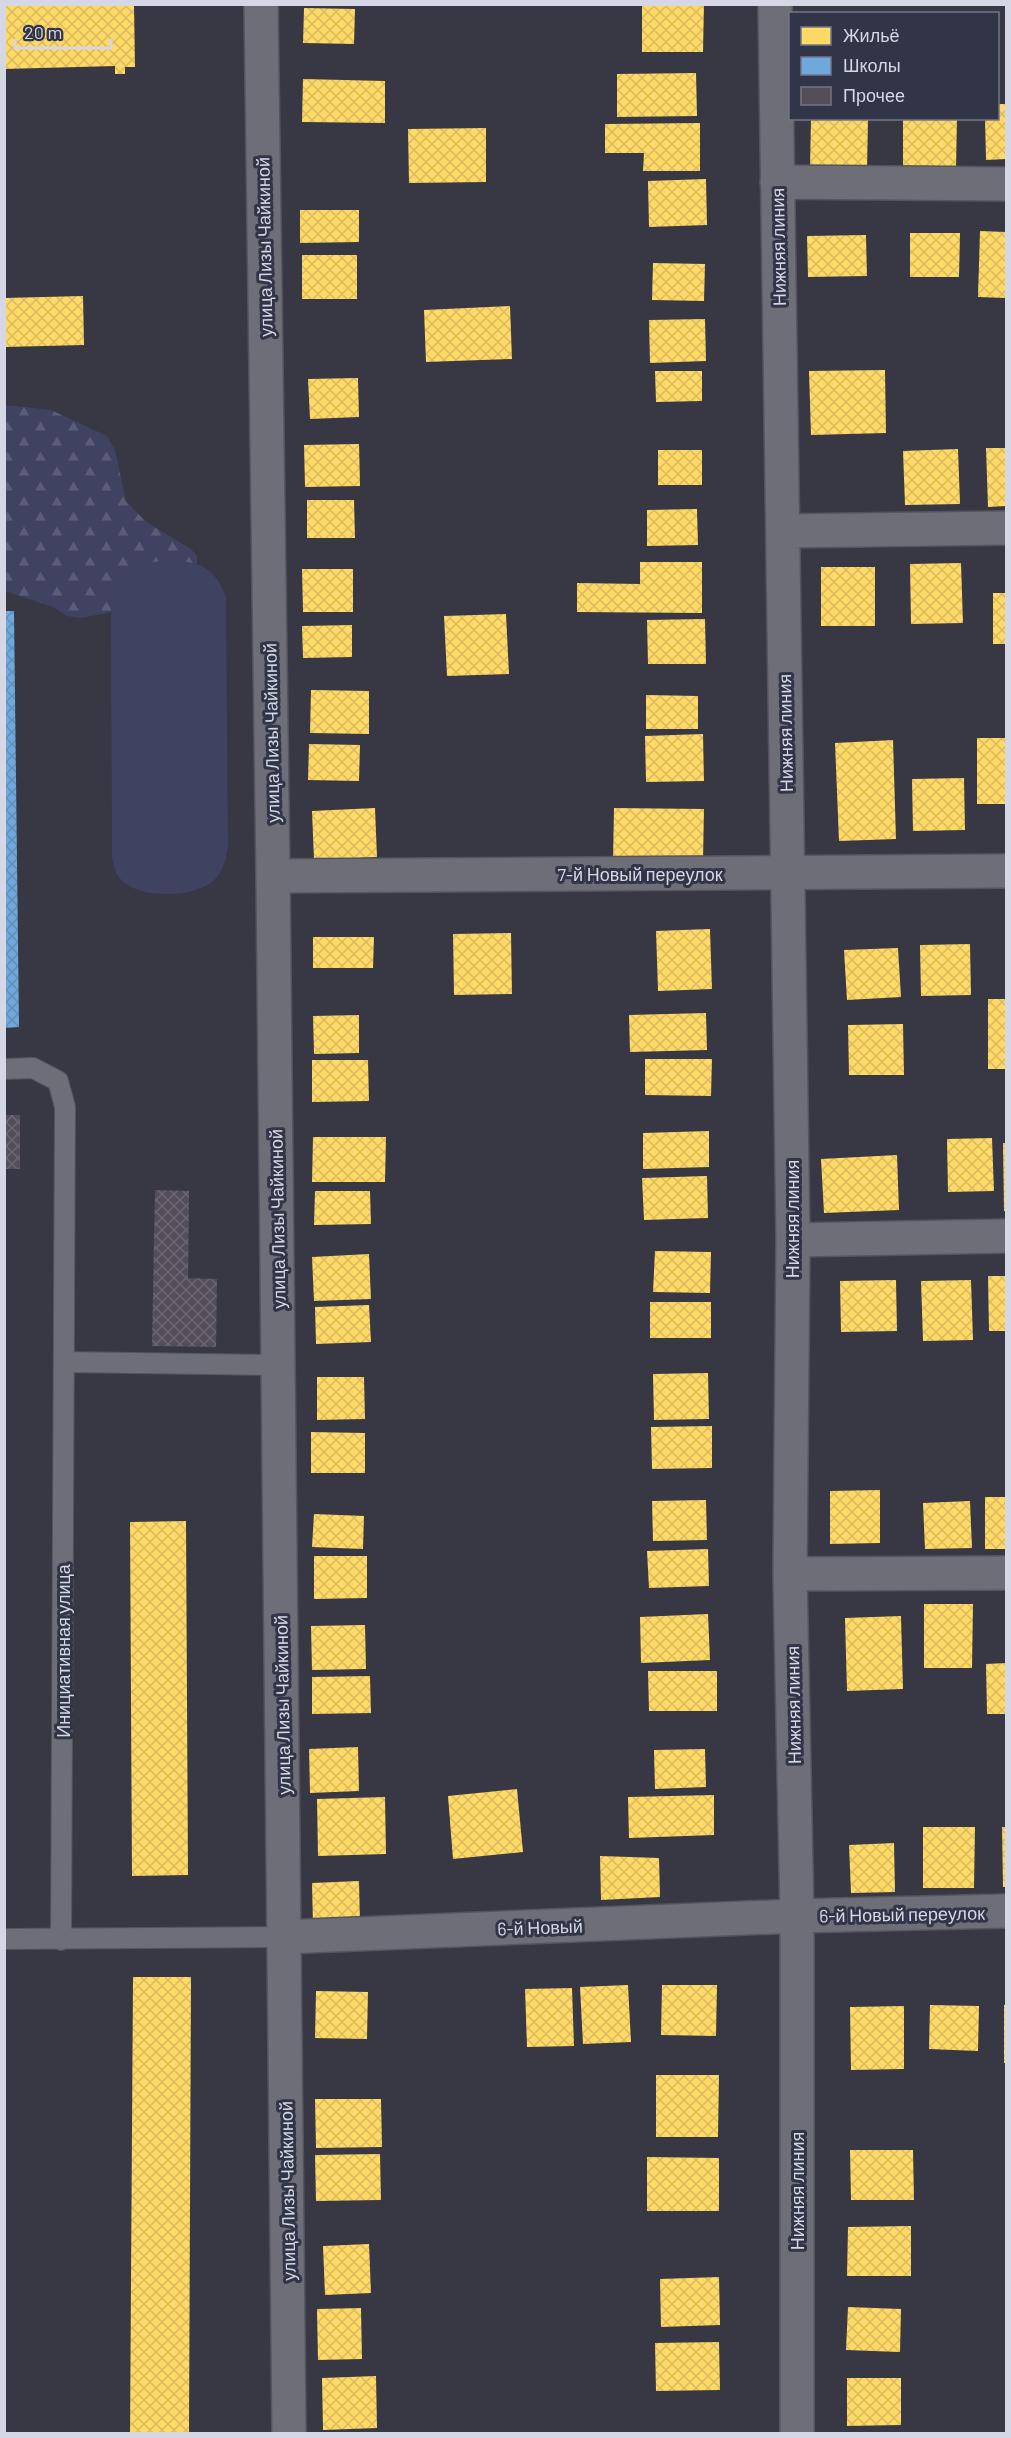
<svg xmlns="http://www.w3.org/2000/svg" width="1011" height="2438" font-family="Barlow,sans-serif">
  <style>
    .forest { fill: url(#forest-firs) }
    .garden { fill: #404262 }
    .homes { fill: url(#homes-cross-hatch) }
    .schools { fill: url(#schools-cross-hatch) }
    .building { fill: url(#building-cross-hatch) }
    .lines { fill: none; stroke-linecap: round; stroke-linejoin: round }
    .lane-casing { stroke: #53545e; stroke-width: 22 }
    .street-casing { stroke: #53545e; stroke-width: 36 }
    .secondary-casing { stroke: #53545e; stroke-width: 36 }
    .lane { stroke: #6d6e77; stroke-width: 20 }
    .street { stroke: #6d6e77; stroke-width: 33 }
    .secondary { stroke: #6d6e77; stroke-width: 33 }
    .labels { text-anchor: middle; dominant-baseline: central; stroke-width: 6; stroke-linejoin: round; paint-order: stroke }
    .street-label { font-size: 18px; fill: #d6d7e4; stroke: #323448 }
  </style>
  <defs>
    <pattern id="forest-firs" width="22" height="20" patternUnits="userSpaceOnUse" patternTransform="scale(1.5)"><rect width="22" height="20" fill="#404262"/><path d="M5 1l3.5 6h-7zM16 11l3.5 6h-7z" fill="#5b5d78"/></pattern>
    <pattern id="homes-cross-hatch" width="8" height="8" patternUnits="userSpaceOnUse" patternTransform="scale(1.5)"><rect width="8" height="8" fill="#ffd966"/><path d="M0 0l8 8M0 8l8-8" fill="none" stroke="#d9ba5f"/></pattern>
    <pattern id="schools-cross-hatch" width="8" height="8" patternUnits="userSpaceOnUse" patternTransform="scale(1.5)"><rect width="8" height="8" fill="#6fa8dc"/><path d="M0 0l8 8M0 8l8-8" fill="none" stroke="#638eb6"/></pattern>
    <pattern id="building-cross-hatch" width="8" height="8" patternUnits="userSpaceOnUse" patternTransform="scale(1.5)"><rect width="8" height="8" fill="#534e5a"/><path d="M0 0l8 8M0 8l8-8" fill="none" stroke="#6b6772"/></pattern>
  </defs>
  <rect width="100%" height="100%" fill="#373843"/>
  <path class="forest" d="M5,405l46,5 56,26 8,14 11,51 20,21 45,27 6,7v16l-75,38 -41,8 -14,-2 -14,-9 -48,-16z"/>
  <path class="garden" d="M168,560c32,2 47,6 58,38l2,248c-2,12 -4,22 -11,31 -18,22 -82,24 -99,-1 -3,-4 -4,-12 -6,-17l-1,-253c8,-36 21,-42 57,-46z"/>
  <path class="homes" d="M4,4h130l1,63h-10v7h-10v-8l-111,3z
    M642,4h62l-1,48h-61z
    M304,8l51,1 -1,35 -51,-1z
    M696,73l1,43 -80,1v-43z
    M303,79l82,2v42l-83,-1z
    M998,104h8v55l-20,1 -1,-42h13z
    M903,118h54l-1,52h-53z
    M811,119l57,1 -1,48h-57z
    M700,123v48h-57l1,-18h-39v-29z
    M486,128v54l-77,1 -1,-54z
    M706,179l1,46 -58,2 -1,-46z
    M300,210h59v32l-59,1z
    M980,231l26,1v66l-28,-1z
    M910,233h50l-1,44h-49z
    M866,235l1,41 -59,1 -1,-41z
    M302,255h55v44h-55z
    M653,263l52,1 -1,37 -52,-1z
    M83,296l1,49 -80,2v-49z
    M510,306l2,53 -86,3 -2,-52z
    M705,319l1,42 -56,2 -1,-43z
    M885,370l1,63 -75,2 -2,-64z
    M655,371h47v30l-46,1z
    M358,378l1,39 -49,2 -2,-40z
    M359,444l1,42 -55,1 -1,-42z
    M986,448h20v58l-18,1z
    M958,449l2,55 -55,1 -2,-54z
    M658,450h44v35h-44z
    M307,500h47l1,38h-48z
    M697,509l1,36 -51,1v-36z
    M640,562h62v51l-125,-1v-29l63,1z
    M961,563l2,60 -52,1 -1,-60z
    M821,567h54v59h-54z
    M302,569h51v43h-50z
    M993,593h13v51h-13z
    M506,614l3,60 -62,2 -3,-60z
    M705,619l1,45h-58l-1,-44z
    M352,625v32l-49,1 -1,-32z
    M311,690l58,1v43l-59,-1z
    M646,695l52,1v33h-52z
    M703,734l1,47 -58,1 -1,-46z
    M977,738h29v66h-29z
    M893,740l3,99 -57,2 -4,-98z
    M309,744l51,1 -1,36 -51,-1z
    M964,778l1,52 -52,1 -1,-52z
    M375,808l2,49 -63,3 -2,-49z
    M614,808l90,1 -1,52 -90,-1z
    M710,929l2,60 -54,2 -2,-60z
    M511,933l1,61 -58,1 -1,-61z
    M313,937h61l-1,31h-60z
    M970,944l1,51 -50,1 -1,-51z
    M898,948l3,49 -54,3 -3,-50z
    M988,999h18v70h-18z
    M706,1013l1,37 -77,2 -1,-37z
    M359,1015v38l-45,1 -1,-38z
    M903,1024l1,51h-55l-1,-50z
    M645,1059h67l-1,37 -66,-1z
    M312,1060h56l1,41 -57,1z
    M709,1131v36l-66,2v-36z
    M313,1137h73l-1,45h-73z
    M992,1138l2,53 -46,1 -1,-53z
    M1003,1143h3v68h-2z
    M897,1155l2,55 -75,3 -3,-54z
    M707,1176l1,42 -64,2 -2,-42z
    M315,1191h55l1,33 -57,1z
    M655,1251l56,1 -1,41 -57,-1z
    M369,1254l2,45 -57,2 -2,-44z
    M988,1276h18v55h-17z
    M896,1280l1,51 -56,1 -1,-51z
    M971,1280l2,60 -50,1 -2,-60z
    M650,1302h61v36h-61z
    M369,1305l2,37 -55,2 -1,-37z
    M708,1373l1,46 -55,1 -1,-46z
    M317,1377h47l1,42 -48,1z
    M712,1426v42l-60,1 -1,-42z
    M311,1432l54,1v40h-54z
    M880,1490v53l-50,1v-53z
    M985,1497h21v52h-21z
    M706,1500l1,40 -54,1 -1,-40z
    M970,1501l2,47 -47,1 -2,-46z
    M314,1514l50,2 -1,33 -51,-2z
    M186,1521l2,354 -56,1 -2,-354z
    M708,1549l1,37 -60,2 -2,-37z
    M314,1556h53v42l-53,1z
    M924,1604h49l-1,64h-48z
    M708,1614l2,46 -69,3 -1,-46z
    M901,1616l2,73 -56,2 -2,-73z
    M365,1625l1,44 -54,1 -1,-44z
    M1006,1663v51h-19l-1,-50z
    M648,1671h69v40h-68z
    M370,1676l1,37 -59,1v-37z
    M358,1747l1,44 -49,2 -1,-44z
    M705,1749l1,38 -51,2 -1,-39z
    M517,1789l6,63 -70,7 -5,-63z
    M714,1795v40l-85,3 -1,-41z
    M385,1797l1,57 -68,2 -1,-57z
    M923,1827h52l-1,61h-51z
    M1002,1827h4v60h-3z
    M894,1843l1,49 -44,1 -2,-48z
    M600,1856l59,2 1,39 -59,3z
    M359,1881l1,43 -47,2 -1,-43z
    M133,1977h58l-2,457h-59z
    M628,1985l3,57 -48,2 -3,-57z
    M662,1985h55l-1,51 -55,-1z
    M572,1988l2,58 -47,1 -2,-58z
    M316,1991l52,1 -1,47 -52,-1z
    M930,2005l49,1 -1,45 -49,-2z
    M1004,2005h2v58h-2z
    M904,2006v63l-53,1 -1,-63z
    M656,2075h63l-1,62h-62z
    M315,2099h66l1,48 -66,1z
    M850,2150h63l1,50h-63z
    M380,2154l1,46 -65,1 -1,-46z
    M647,2157l72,1v53h-72z
    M911,2226v50h-64l1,-49z
    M369,2244l2,49 -46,2 -2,-49z
    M719,2277l1,48 -59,2 -1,-48z
    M848,2307l53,2 -1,43 -54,-2z
    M361,2308l1,51 -44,1 -1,-51z
    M719,2342l1,48 -64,1 -1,-48z
    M376,2376l1,52 -54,2 -1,-52z
    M847,2378h54v47l-54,1z"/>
  <path class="schools" d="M4,611h10l5,416 -15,1z"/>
  <path class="building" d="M4,1115h16v54h-16z
    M155,1190l34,1 -1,87 29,1 -1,68 -64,-1z"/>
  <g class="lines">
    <g class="lane-casing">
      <path id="lane" d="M4,1069l29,-1 25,13 7,26 -4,833
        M64,1362l214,3
        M4,1939l280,-2"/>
    </g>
    <g class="street-casing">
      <path id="street" d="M775,4l18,1236 -3,334 7,342v518
        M777,182l229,2
        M783,531l223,-3
        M273,876l733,-5
        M793,1240l213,-4
        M790,1574l216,-1
        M284,1937l513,-21 209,-5"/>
    </g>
    <g class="secondary-casing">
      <path id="secondary" d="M261,4l12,872 16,1558"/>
    </g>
    <use href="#lane" class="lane"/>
    <use href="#street" class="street"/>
    <use href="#secondary" class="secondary"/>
  </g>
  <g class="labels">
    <g class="street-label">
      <text transform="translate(264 247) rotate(-91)">улица Лизы Чайкиной</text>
      <text transform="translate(778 247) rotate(-91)">Нижняя линия</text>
      <text transform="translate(271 733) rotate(-91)">улица Лизы Чайкиной</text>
      <text transform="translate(785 733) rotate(-91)">Нижняя линия</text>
      <text x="640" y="874">7-й Новый переулок</text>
      <text transform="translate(277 1219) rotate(-91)">улица Лизы Чайкиной</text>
      <text transform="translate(792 1219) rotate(-90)">Нижняя линия</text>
      <text transform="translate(63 1651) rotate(-90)">Инициативная улица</text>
      <text transform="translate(282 1705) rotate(-91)">улица Лизы Чайкиной</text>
      <text transform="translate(793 1705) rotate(-91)">Нижняя линия</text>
      <text transform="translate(902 1914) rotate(-1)">6-й Новый переулок</text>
      <text transform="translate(540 1927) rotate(-2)">6-й Новый</text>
      <text transform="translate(287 2191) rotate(-91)">улица Лизы Чайкиной</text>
      <text transform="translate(797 2191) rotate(-90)">Нижняя линия</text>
    </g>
  </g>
  <rect width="1011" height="2438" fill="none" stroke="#d6d7e4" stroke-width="12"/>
  <rect x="789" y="12" width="210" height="108" fill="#323448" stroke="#747586" stroke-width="1.5"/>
  <rect x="801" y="27" width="30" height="18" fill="#ffd966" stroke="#747586" stroke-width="1.5"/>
  <text x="843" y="42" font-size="18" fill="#d6d7e4">Жильё</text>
  <rect x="801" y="57" width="30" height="18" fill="#6fa8dc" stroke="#747586" stroke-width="1.5"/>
  <text x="843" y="72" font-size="18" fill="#d6d7e4">Школы</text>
  <rect x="801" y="87" width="30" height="18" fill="#534e5a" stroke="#747586" stroke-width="1.5"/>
  <text x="843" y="102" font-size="18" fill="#d6d7e4">Прочее</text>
  <path d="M15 39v9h96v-9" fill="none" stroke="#d6d7e4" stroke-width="3"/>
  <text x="24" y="39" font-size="18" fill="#d6d7e4" stroke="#323448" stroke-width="4.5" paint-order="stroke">20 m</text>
</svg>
